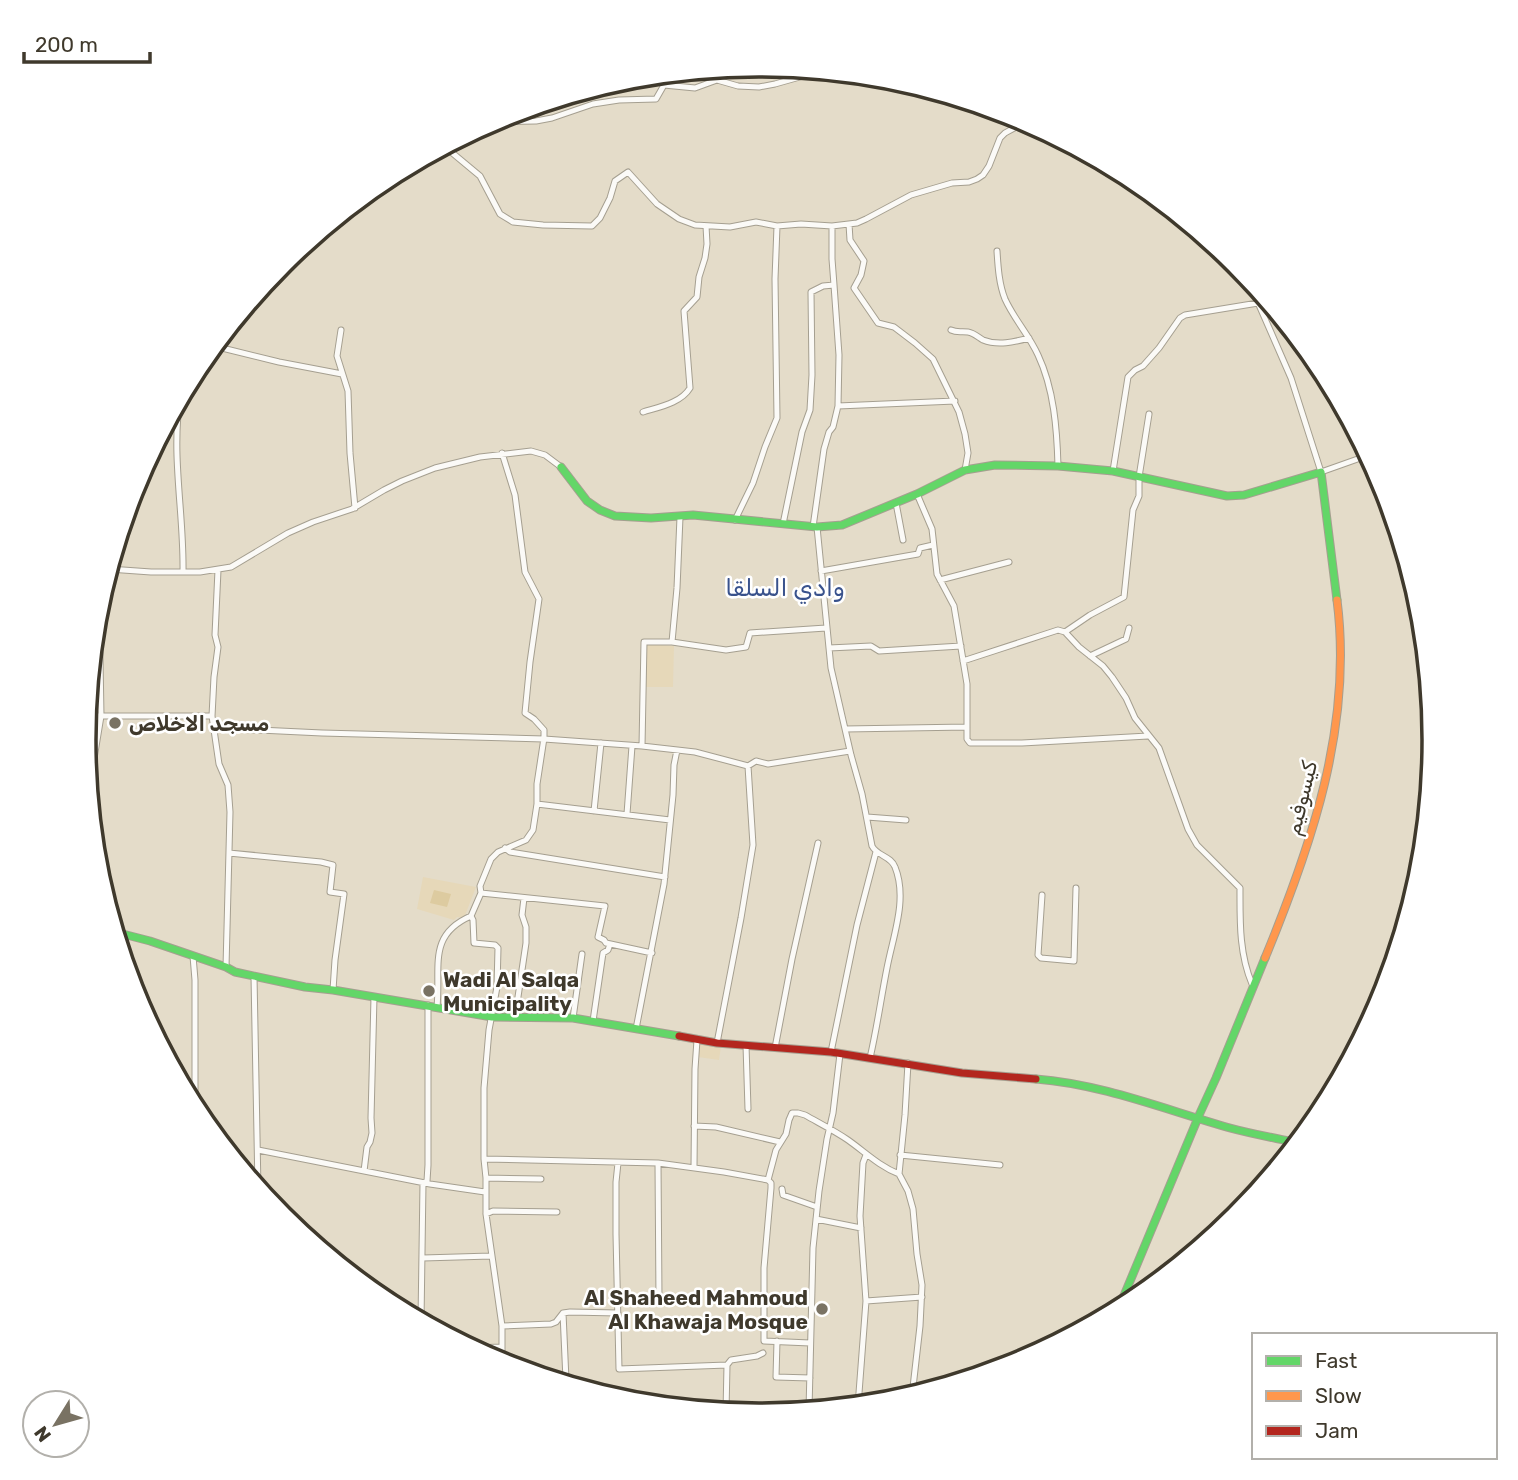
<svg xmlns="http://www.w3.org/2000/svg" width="1518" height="1480" font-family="Rubik,Cairo,sans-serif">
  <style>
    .built { fill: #e6d8b9 }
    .green { fill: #ddcba0 }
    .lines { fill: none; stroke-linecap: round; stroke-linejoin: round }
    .street-casing { stroke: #a59f90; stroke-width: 7 }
    .fast-casing { stroke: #a59f90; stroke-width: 9 }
    .slow-casing { stroke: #a59f90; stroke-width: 9 }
    .jam-casing { stroke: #a59f90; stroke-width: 9 }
    .street { stroke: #fbfaf7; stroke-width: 5 }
    .fast { stroke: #63d668; stroke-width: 7 }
    .slow { stroke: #ff974d; stroke-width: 7 }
    .jam { stroke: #b3261e; stroke-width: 7 }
    .poi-dot { fill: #797263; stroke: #fff; stroke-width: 2.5 }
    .labels { text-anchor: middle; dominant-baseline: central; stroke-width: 5; stroke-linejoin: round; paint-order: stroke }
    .poi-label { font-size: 21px; font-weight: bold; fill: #3f392c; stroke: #fff; text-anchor: start }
    .street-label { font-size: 21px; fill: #3f392c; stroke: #fff }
    .quarter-label { font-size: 24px; fill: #39528c; stroke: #fff }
    .rim { fill: none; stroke: #3f392c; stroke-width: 3.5 }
  </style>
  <rect width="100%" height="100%" fill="#e4dcc9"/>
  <path class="built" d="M647,644l27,2 -1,41h-31l3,-41z
    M423,877l53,10 -12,31 -7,-1 -3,3 -37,-11z
    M699,1043l22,3 -2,14 -21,-3z"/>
  <path class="green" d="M434,890l17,4 -4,13 -17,-4z"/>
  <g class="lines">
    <g class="street-casing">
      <path id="street" d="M490,122l46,-1 16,-3 41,-14 26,-4 37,-1 8,-14 31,3 22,-8 21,6 21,1 16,-3 46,-13
        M444,146l36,30 20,38 13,8 30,3 49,1 8,-8 10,-20 5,-17 13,-9 29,32 22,15 16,6 35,2 26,-5 21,4 24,-2 31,2 25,-3 9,-4 45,-24 41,-12 17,-1 8,-3 6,-4 6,-9 11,-28 5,-5 22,-12
        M387,177l10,-2 12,-10
        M849,224l1,16 14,21 -3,14 -7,13 24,35 16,4 21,16 18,16 26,53 6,22 3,19 -3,17
        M997,251c1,16 2,33 8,48 9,20 24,36 33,56 16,34 19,74 20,111
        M1245,273l46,105 30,94 48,-17
        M834,285l5,70 -1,51
        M341,330l-4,26 11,35 2,62 5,55
        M951,330c6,3 10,1 17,2 6,1 10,5 15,8 15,6 31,2 46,-2
        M213,345l5,2 4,-3 1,-10
        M218,347l61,15 63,12
        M180,398c-9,58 4,115 3,174
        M643,412c16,-5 38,-9 47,-24l-6,-77 13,-14 2,-20 6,-19 2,-14 -1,-18
        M1113,471l15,-94 7,-7 8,-4 16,-18 21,-30 5,-3 73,-12
        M917,494l15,35 5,45 17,32 13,78v55l3,4h52l126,-7
        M896,503l7,37
        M680,517l-3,71 -5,54h-28l-2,104 53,6 53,14 8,-5 12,3 82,-13
        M735,520l18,-37 12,-36 12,-29 -2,-139 2,-53
        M783,524l19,-92 8,-22 2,-35 -1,-83 12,-6 11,-1 -2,-26v-33
        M813,527l11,-78 5,-17 4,-5 5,-21 117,-5
        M817,527l14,141 20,87 11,39 10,52c5,10 19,10 23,21 13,32 -2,69 -8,101 -6,30 -10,60 -17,90
        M109,569l42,3h49l31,-5 57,-34 25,-11 39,-13 32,-19 18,-9 33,-13 45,-11 51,-6 14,4 16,12
        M218,570l-3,65 3,12 -4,30 -2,39 7,48 9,21 2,27 -4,155
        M821,571l97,-17 2,-6 13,-3
        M940,580l69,-18
        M1065,632l25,-17 34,-18 9,-87 6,-14v-19l10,-63
        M672,642l54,8 20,-3 4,-14 76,-5
        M829,648l42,-2 8,5 82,-5
        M1090,656l36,-17 3,-11
        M963,661l95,-31 7,2 14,15 24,19 9,11 14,21 9,20 24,30 29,81 9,16 43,43c0,33 -1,65 12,96
        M86,716h126
        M214,728l108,5 222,6 98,7
        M845,729l122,-2
        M89,789l12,-73 -2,-116
        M537,804l133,16
        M594,811l7,-68
        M627,814l5,-68
        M867,817l39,3
        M505,848l5,4 155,25
        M229,853l92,9 12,3 -3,27 14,2 -9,66 -2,30
        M481,893l124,13 -7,31 6,3 2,3 46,10
        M1042,895l-4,60 3,3 33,3 2,-73
        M471,916l2,4 1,23 21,2 3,3 -1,39 -8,43 -5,58v71l2,19v36l16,112v38
        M193,956l2,24v131
        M254,976l4,213
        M437,1007c4,-40 -10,-72 34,-91l10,-23 -1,-7 11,-27 7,-7 28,-12 7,-10 4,-26v-20l7,-46v-8l-10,-11 -9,-6 5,-51 9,-63 -14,-27 -10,-77 -13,-42
        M515,1017l11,-74v-16l-4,-12 2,-17
        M573,1018l9,-64
        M593,1021l10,-68 5,-3 2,-6
        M636,1029l28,-145 9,-89 1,-30 3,-15
        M717,1043l24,-125 12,-73 -5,-79
        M746,1045l2,64
        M775,1048l17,-89 26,-116
        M831,1052l26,-127 19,-73
        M908,1063l-3,52 -6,59 9,17 5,18 4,45 5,31 -2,41 -8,70
        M694,1126l22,1 64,15
        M258,1150l172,34 55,8
        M900,1155l100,10
        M484,1159l174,4 66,9 44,8
        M618,1163l-2,19v52l3,135 108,-4
        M658,1163l1,137
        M694,1167l1,-98 2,-29
        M364,1171l3,-24 3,-5 2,-9 -1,-15 3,-121
        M486,1178l55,1
        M782,1189l1,6 34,12
        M486,1214l7,-3 64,1
        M816,1219l45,9
        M423,1258l68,-2
        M866,1301l56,-4
        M563,1313l3,67 -1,3
        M421,1321l2,-138 4,-2 1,-16v-160
        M502,1326l49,-2 5,-2 7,-9 7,-1 48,1
        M777,1341l-1,36 34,1
        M810,1343l-46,-2v-73l7,-80v-5l-3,-3 8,-30 10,-16 3,-14 3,-7h6l7,2c14,8 30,16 43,25 17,12 31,26 51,34
        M471,1348l31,-1
        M858,1406l8,-105 -6,-85 3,-53 3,-8
        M809,1410l4,-162 6,-57 8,-52 6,-26 7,-59
        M726,1412l1,-47 4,-5 26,-4 6,-3
        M747,1414h24"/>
    </g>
    <g class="fast-casing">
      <path id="fast" d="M561,467l26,34 13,9 15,6 36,2 42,-3 124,12 25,-2 75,-31 48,-24 30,-5 63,1 55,5 114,25 17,-1 77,-23 16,128
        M115,932l35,9 76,26 9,5 70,15 28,3 159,27 81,1 106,18
        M1036,1079c66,5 130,31 194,49 22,6 45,10 68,15
        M1118,1310l82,-197 16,-35 49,-120"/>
    </g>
    <g class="slow-casing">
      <path id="slow" d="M1265,958c47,-114 88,-233 72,-358"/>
    </g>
    <g class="jam-casing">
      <path id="jam" d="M679,1036l38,7 114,9 131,21 74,6"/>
    </g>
    <use href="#street" class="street"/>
    <use href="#fast" class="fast"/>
    <use href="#slow" class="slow"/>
    <use href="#jam" class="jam"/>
  </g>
  <g class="poi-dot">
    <circle cx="115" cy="723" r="7"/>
    <circle cx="429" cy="991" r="7"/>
    <circle cx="822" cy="1309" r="7"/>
  </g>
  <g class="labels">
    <g class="poi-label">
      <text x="129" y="723">مسجد الاخلاص</text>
      <text x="443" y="979">Wadi Al Salqa<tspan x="443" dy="24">Municipality</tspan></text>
      <text x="808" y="1297" text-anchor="end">Al Shaheed Mahmoud<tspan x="808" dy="24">Al Khawaja Mosque</tspan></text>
    </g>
    <g class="street-label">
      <text transform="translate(1301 798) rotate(-76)">كيسوفيم</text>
    </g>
    <g class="quarter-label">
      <text x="785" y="588">وادي السلقا</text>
    </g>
  </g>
  <path d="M0 0H1518V1480H0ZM96 740a663 663 0 1 1 1326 0a663 663 0 1 1-1326 0Z" fill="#fff" fill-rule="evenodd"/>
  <path class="rim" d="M96 740a663 663 0 1 1 1326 0a663 663 0 1 1-1326 0Z"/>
  <rect x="1252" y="1333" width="245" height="126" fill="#ffffff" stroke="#b2b0ab" stroke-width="2"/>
  <rect x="1266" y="1356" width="35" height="10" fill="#63d668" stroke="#b2b0ab" stroke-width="2"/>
  <text x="1315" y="1368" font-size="21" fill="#3f392c">Fast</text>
  <rect x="1266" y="1391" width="35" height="10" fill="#ff974d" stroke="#b2b0ab" stroke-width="2"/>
  <text x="1315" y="1403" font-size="21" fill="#3f392c">Slow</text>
  <rect x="1266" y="1426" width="35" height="10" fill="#b3261e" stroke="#b2b0ab" stroke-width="2"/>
  <text x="1315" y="1438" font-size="21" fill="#3f392c">Jam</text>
  <g transform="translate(56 1424) rotate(233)"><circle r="33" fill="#ffffff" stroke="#b2b0ab" stroke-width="2"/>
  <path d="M0-5L12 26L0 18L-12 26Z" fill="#797263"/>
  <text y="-10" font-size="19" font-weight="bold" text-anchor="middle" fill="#3f392c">N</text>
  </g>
  <path d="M24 52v10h126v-10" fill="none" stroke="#3f392c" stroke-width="3.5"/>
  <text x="35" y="52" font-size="21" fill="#3f392c" stroke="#ffffff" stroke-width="5" paint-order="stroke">200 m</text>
</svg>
